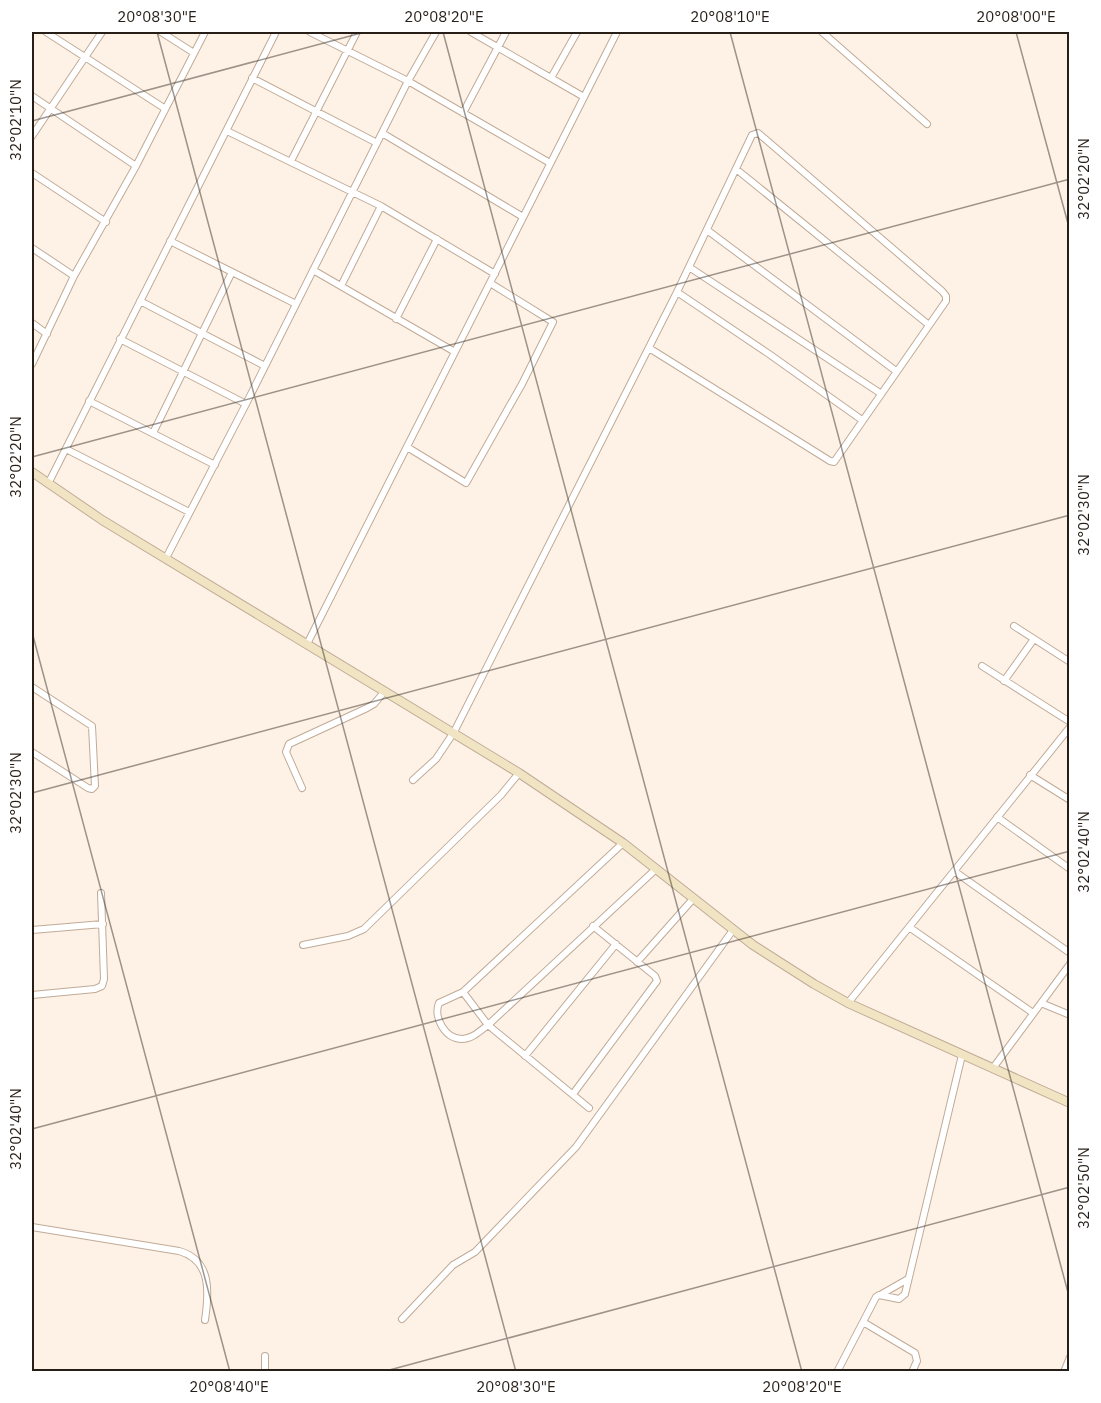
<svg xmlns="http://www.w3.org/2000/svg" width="1101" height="1403" font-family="'IBM Plex Sans',sans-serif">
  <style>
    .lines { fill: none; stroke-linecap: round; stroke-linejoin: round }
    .street-casing { stroke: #c0ab98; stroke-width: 8 }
    .secondary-casing { stroke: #c0ab98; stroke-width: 10 }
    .street { stroke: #fff; stroke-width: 6 }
    .secondary { stroke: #f0e4c3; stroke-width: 8 }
    .ticks { fill: none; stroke: #261e17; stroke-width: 1.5; stroke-opacity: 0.45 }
    .neatline { fill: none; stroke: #261e17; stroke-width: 2 }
    .ticks-label { font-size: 15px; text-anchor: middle; fill: #261e17 }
  </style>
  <rect width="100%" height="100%" fill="#fef1e5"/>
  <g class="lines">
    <g class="street-casing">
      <path id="street" d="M46,32l118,76
        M161,32l33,21
        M310,32l98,49 142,82
        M471,32l113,65
        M822,32l105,92
        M252,78l125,65
        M551,78l26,-46
        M32,96l104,70
        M463,113l43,-81
        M227,131l154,75 114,68
        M382,133l141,84
        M32,136l70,-104
        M291,161l66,-129
        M736,169l193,156
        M32,173l74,49
        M707,230l189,141
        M170,241l126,63
        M32,248l42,28
        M689,267l191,126
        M313,270l142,82
        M341,286l40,-80
        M677,292l92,62 93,66
        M140,301l125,65
        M396,319l41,-80
        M32,323l15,11
        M120,339l126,65
        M32,364l42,-88 62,-110 69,-134
        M89,401l126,64
        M153,433l79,-161
        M407,447l59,36 56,-99 31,-62 -63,-39
        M66,449l123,63
        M48,484l228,-452
        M166,558l80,-154 162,-323 28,-49
        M1014,626l56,36
        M307,644l310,-612
        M982,666l88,56
        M1004,681l30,-42
        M32,687l60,39 3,60 -3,3 -4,-1 -56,-36
        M1030,775l40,25
        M413,780l23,-21 18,-27 223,-440 75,-157 6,-2 6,5 178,153 4,5v5l-112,161 -4,-1 -181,-113
        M302,788l-16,-36 3,-8 78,-36 7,-4 11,-13
        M997,817l73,52
        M623,843l-160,149 -24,11c-6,14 6,36 23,36 10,0 18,-8 26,-14l168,-156
        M954,871l116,82
        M909,927l124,86
        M32,930l71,-6
        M303,945l45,-9 16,-7 137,-134 18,-22
        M637,962l56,-63
        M463,992l25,33 101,83
        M32,995l63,-6 7,-3 2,-7 -3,-86
        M848,1003l222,-276
        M1041,1003l29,12
        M525,1056l91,-112
        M993,1068l77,-104
        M573,1094l84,-113 -2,-5 -62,-50
        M32,1227l147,24c33,9 30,42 26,69
        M880,1295l28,-16
        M402,1319l51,-54 22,-13 101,-105 157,-217
        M863,1322l52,31 2,8 -5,11
        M265,1372v-16
        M837,1372l39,-75 3,-2 20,4 6,-5 57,-239
        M1064,1372l6,-15"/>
    </g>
    <g class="secondary-casing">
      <path id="secondary" d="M32,472l70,48 417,253 104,70 130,102 61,39 34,19 222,100"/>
    </g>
    <use href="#street" class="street"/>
    <use href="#secondary" class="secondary"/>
  </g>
  <path class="ticks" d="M157,32l359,1340M443,32l359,1340M730,32l340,1268M1016,32l54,199M32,121l333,-89M32,457l1038,-278M32,632l198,740M32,793l1038,-278M32,1129l1038,-278M382,1372l688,-185"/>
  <rect width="1101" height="1403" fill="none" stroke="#ffffff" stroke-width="66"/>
  <rect x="33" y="33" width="1035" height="1337" class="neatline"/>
  <g class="ticks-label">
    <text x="157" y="22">20°08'30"E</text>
    <text x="444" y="22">20°08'20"E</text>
    <text x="730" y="22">20°08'10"E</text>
    <text x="1016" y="22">20°08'00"E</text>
    <text transform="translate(16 120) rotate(-90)" y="5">32°02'10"N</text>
    <text transform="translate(1084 179) rotate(-90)" y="5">32°02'20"N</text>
    <text transform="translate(16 457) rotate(-90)" y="5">32°02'20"N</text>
    <text transform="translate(1084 515) rotate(-90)" y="5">32°02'30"N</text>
    <text transform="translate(16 793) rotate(-90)" y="5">32°02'30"N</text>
    <text transform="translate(1084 852) rotate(-90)" y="5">32°02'40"N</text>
    <text transform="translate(16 1129) rotate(-90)" y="5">32°02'40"N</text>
    <text transform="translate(1084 1188) rotate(-90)" y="5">32°02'50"N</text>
    <text x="229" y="1392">20°08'40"E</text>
    <text x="516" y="1392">20°08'30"E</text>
    <text x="802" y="1392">20°08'20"E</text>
  </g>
</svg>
